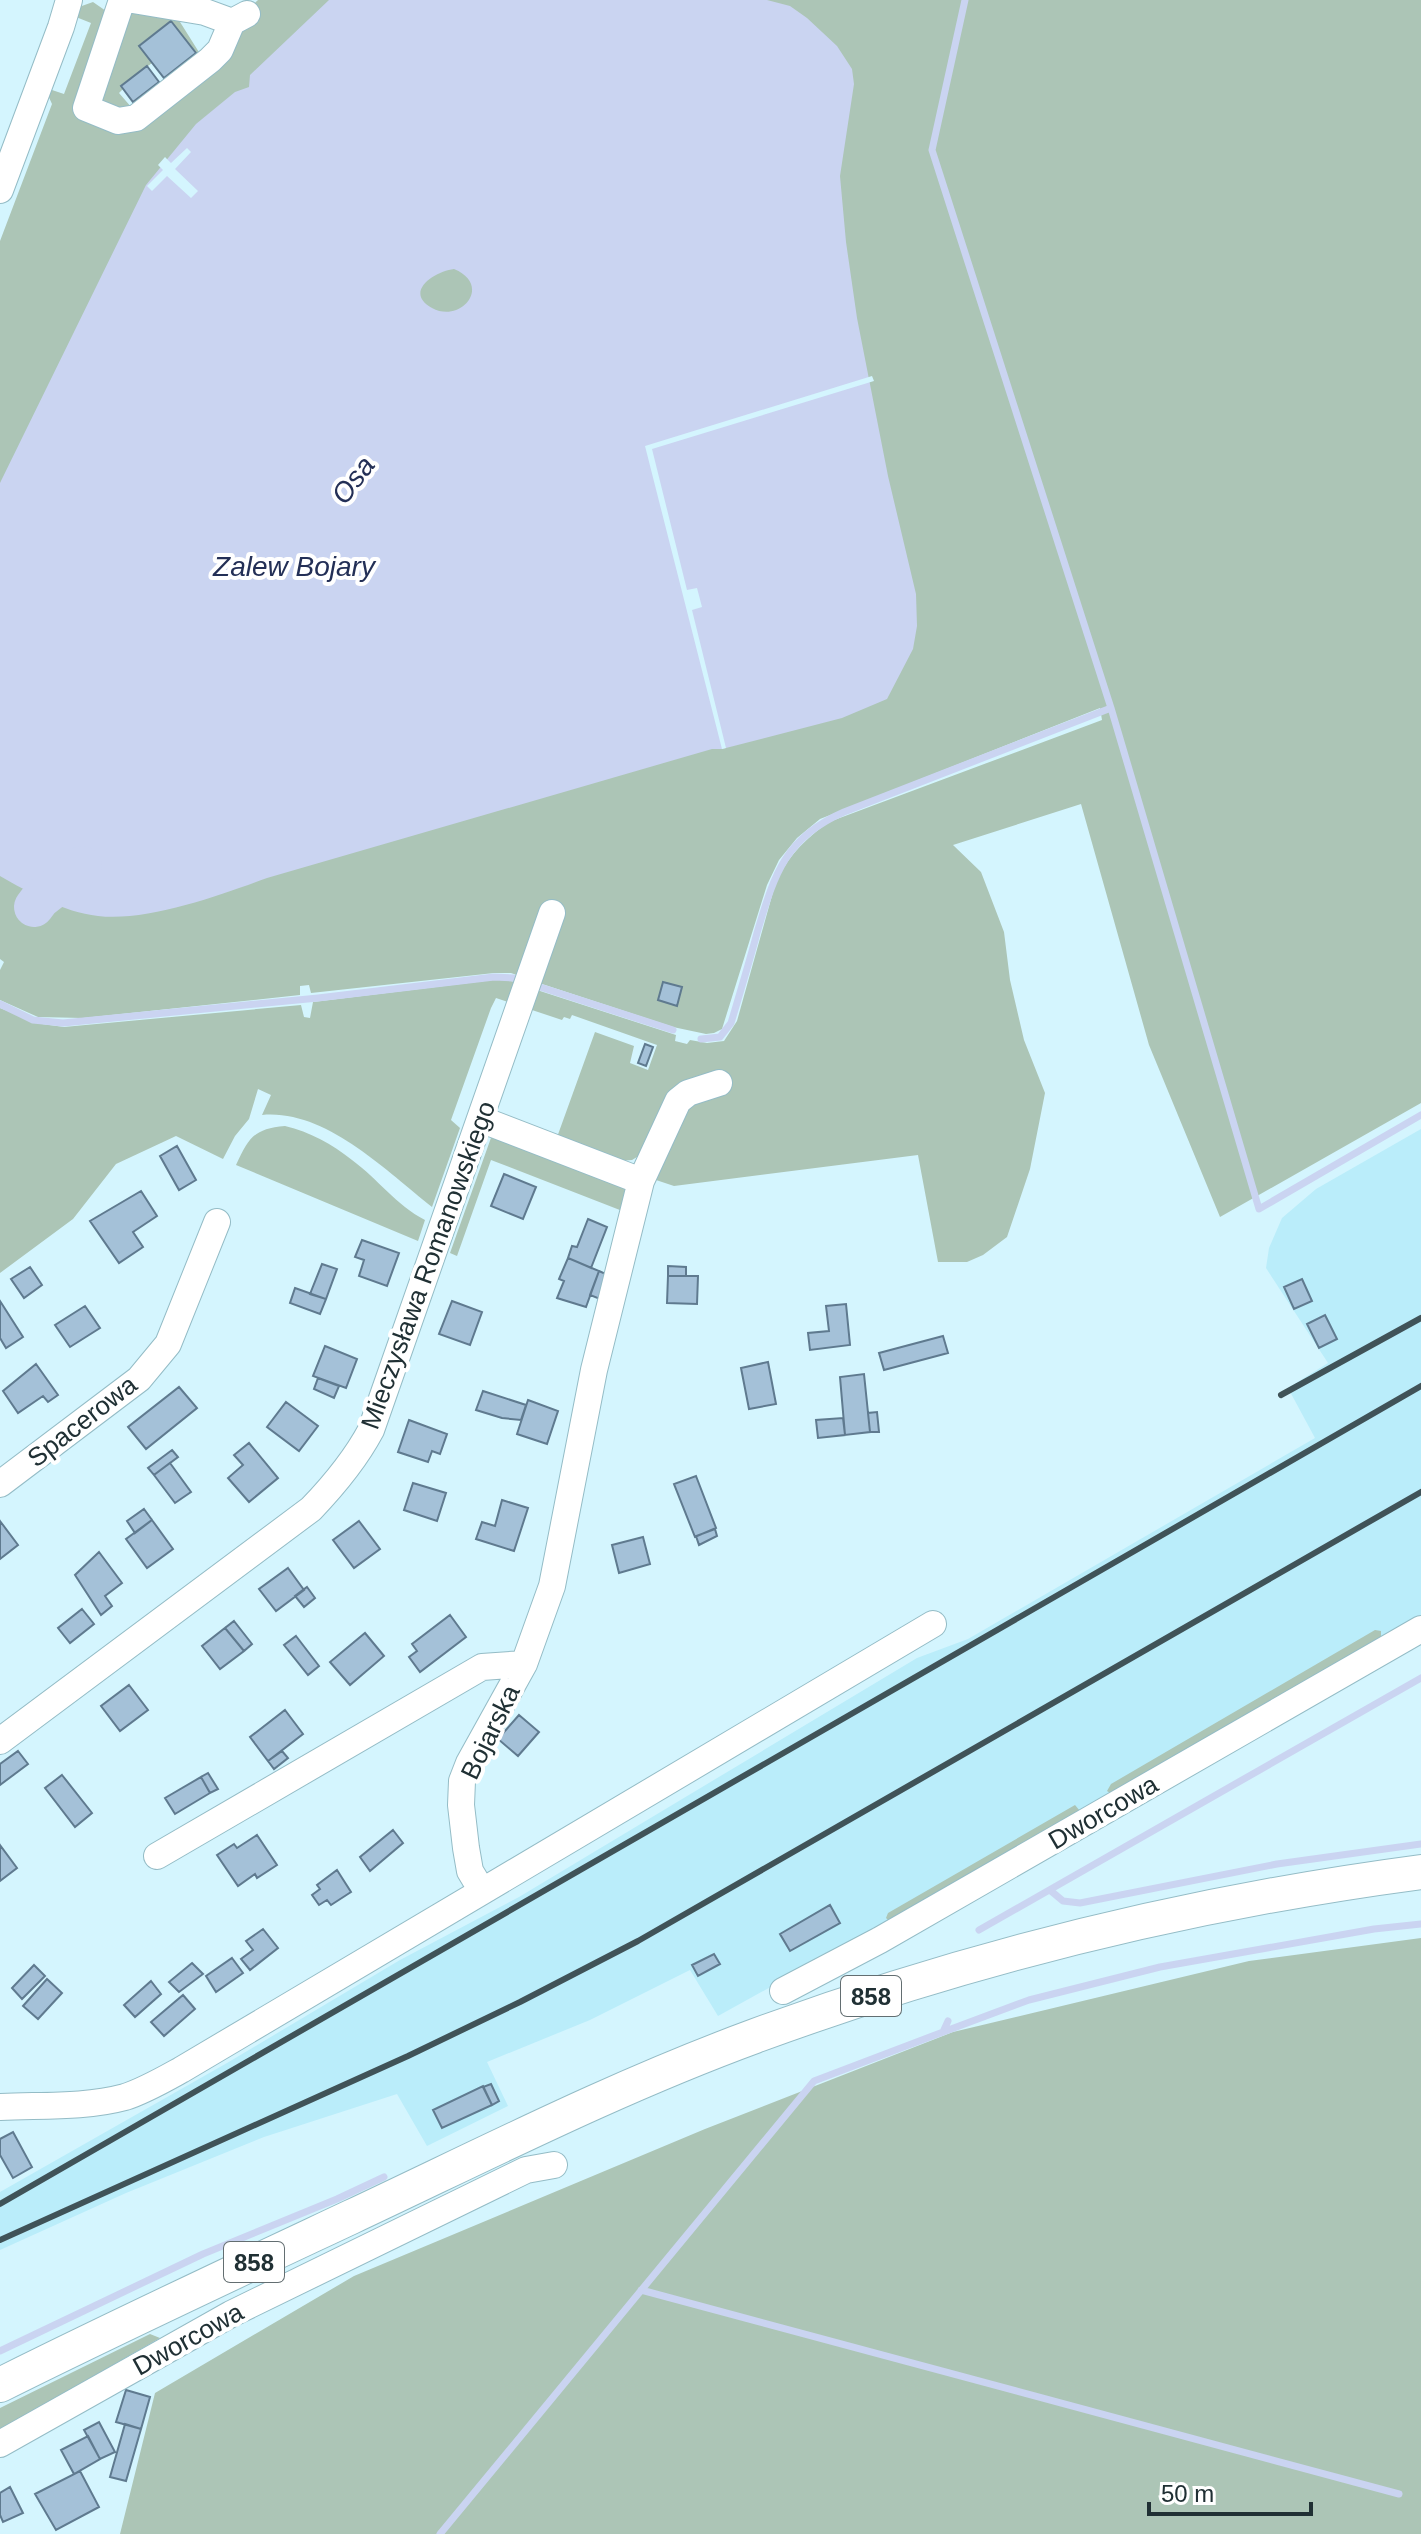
<svg xmlns="http://www.w3.org/2000/svg" width="1421" height="2534" font-family="Arial,sans-serif">
  <style>
    .built { fill: #baedfa }
    .green { fill: #acc5b6; fill-rule: evenodd }
    .water { fill: #cad4f1; fill-rule: evenodd }
    .pier { fill: #d4f5fe }
    .lines { fill: none; stroke-linecap: round; stroke-linejoin: round }
    .stream { stroke: #cad4f1; stroke-width: 7 }
    .river { stroke: #cad4f1; stroke-width: 40 }
    .building { fill: #a4c1d8; stroke: #5f7a8f; stroke-width: 2 }
    .minor-casing { stroke: #94bcc6; stroke-width: 28 }
    .major-casing { stroke: #94bcc6; stroke-width: 36 }
    .minor { stroke: #fff; stroke-width: 26 }
    .major { stroke: #fff; stroke-width: 34 }
    .rail { stroke: #405358; stroke-width: 6 }
    .labels { text-anchor: middle; dominant-baseline: central; stroke-width: 8; stroke-linejoin: round; paint-order: stroke }
    .shield { fill: #fff; stroke: #636e71; stroke-width: 2 }
    .shield-label { font-size: 24px; font-weight: bold; fill: #203034 }
    .street-label { font-size: 26px; fill: #203034; stroke: #fff }
    .water-label { font-size: 28px; font-style: italic; fill: #232f56; stroke: #fff }
  </style>
  <rect width="100%" height="100%" fill="#d4f5fe"/>
  <path class="built" d="M1421,1129v486l-549,316 -154,85 -28,-46 -100,50 -103,42 21,44 -81,40 -30,-52 -133,43 -138,56 -126,57v-58l227,-129 173,-103 119,-63 398,-239 51,-19 347,-201 -27,-50 40,-25 -62,-95 3,-20 13,-30 34,-29z"/>
  <path class="green" d="M258,0h1163v1103l-201,114 -71,-172 -68,-241 -128,41 28,27 23,60 6,48 14,60 21,53 -15,76 -23,68 -24,18 -16,7h-29l-20,-107 -244,31 -24,-8 20,-47 42,-53 -65,73 -15,9 -25,2 -51,-22 39,-108 39,14 -4,17 18,7 9,-25 -85,-30 -2,4 -6,-2 -2,3 -33,-11 5,-28 -23,-8h-17l-183,20 -2,-8 -9,1v9l-217,23 -45,-1 -38,-17v-30l4,-8 -4,-3v-718l52,-137 -5,-11 2,-4 15,5 27,-71 -15,-6 3,-10 14,-5 13,9 -18,72 30,45zM1100,708l2,12 -273,102c-25,18 -42,35 -54,63l-38,136 -13,20 -17,2 -17,-3 -3,4 -12,-3 1,-6 -139,-45 2,-7 134,44 33,7 8,-1 8,-4 45,-144 12,-25 18,-22 23,-19z
    M135,9l40,5 27,43 -5,-1 -26,-35 -32,24 13,18 -31,23 2,3 -4,4 13,15 -20,5 -11,-14 21,-77z
    M501,979l15,3 -8,20 -12,-4 -5,10 -40,112 9,8 -28,79c-47,-37 -107,-98 -170,-92l9,-20 -13,-6 -9,30 -14,17 -12,23 -47,-23 -60,28 -43,55 -73,54v-265l42,16 22,3 237,-22 3,12 6,1 3,-16z
    M285,1126c25,6 47,18 67,34 26,19 44,45 73,60l-7,21 -182,-76c13,-28 18,-36 49,-39z
    M492,1135l120,44 17,12 -4,21 -134,-52 -34,96 -7,-3z
    M1375,1630l6,1v6l-271,156 -3,-2 4,-7z
    M1075,1805l5,6 -191,110 -3,-3 2,-5z
    M1421,1938v596h-1301l35,-141 199,-117 351,-147 248,-97 296,-71z
    M150,2334l10,4 -160,92v-22z"/>
  <path class="water" d="M329,0h438l23,6 17,12 30,28 15,23 2,15 -14,92 6,66 11,76 31,158 28,118 1,32 -4,23 -26,50 -45,19 -120,31h-10l-445,129c-46,17 -120,44 -169,38 -35,-4 -68,-23 -98,-40v-393l146,-298 50,-61 39,-32 14,-5 1,-12zM454,269c39,16 7,55 -22,39 -29,-16 3,-37 22,-39z"/>
  <path class="pier" d="M187,148l4,4 -16,17 23,22 -7,7 -24,-22 -15,15 -5,-5 16,-16 -5,-5 7,-8 6,6z
    M872,376l2,5 -222,68 35,141 10,-2 5,19 -10,3 34,138 -4,1 -77,-303z"/>
  <g class="lines">
    <path class="stream" d="M965,0l-33,150 179,558 148,501 162,-94
      M540,987l133,43
      M0,1004l33,16 30,3 255,-25 176,-21 19,1
      M701,1039l19,-2 11,-14c9,-30 18,-60 26,-90 17,-57 27,-95 87,-121l267,-104
      M1051,1891l12,10 17,2 197,-39 144,-20
      M979,1930l442,-252
      M943,2032l86,-32 131,-33 214,-38 47,-5
      M641,2290l758,204
      M0,2351l203,-97 134,-55 47,-22
      M440,2534l374,-453 129,-49 5,-11"/>
    <path class="river" d="M34,907l6,-8 42,-33"/>
  </g>
  <path class="building" d="M171,21l25,32 -32,25 -25,-32z
    M147,66l12,16 -26,20 -12,-16z
    M663,982l19,5 -5,19 -19,-6z
    M645,1044l8,3 -7,19 -8,-3z
    M177,1146l19,34 -17,10 -19,-34z
    M504,1174l32,13 -13,32 -32,-13z
    M141,1191l16,25 -24,16 10,15 -24,16 -29,-42z
    M588,1219l19,8 -16,41 -23,-10 4,-12 5,1z
    M362,1240l37,13 -12,33 -28,-10 5,-16 -9,-3z
    M568,1258l31,13 -13,36 -29,-9 7,-17 -5,-2z
    M322,1264l15,5 -11,30 -16,-5z
    M668,1266l18,1v9h-18z
    M30,1267l12,18 -18,13 -13,-19z
    M599,1271l9,4 -8,24 -10,-4z
    M668,1276h30l-1,28 -30,-1z
    M1302,1279l10,22 -18,8 -10,-22z
    M295,1288l31,11 -6,15 -30,-11z
    M0,1301l23,36 -17,11 -6,-10z
    M452,1301l30,11 -12,33 -31,-11z
    M846,1304l4,41 -40,5 -2,-17 21,-2 -3,-25z
    M85,1306l15,22 -30,19 -15,-22z
    M1325,1315l12,24 -18,9 -12,-24z
    M943,1336l5,17 -64,17 -5,-17z
    M325,1346l32,13 -11,29 -33,-12z
    M768,1362l8,42 -27,5 -8,-41z
    M36,1364l22,31 -10,7 -5,-6 -25,17 -15,-22z
    M864,1374l6,58 -25,3 -5,-58z
    M318,1378l21,8 -5,12 -20,-9z
    M179,1387l18,21 -51,41 -18,-22z
    M483,1391l43,14 -5,15 -19,-2 -26,-8z
    M528,1400l30,11 -11,33 -30,-10z
    M286,1402l32,24 -19,25 -32,-24z
    M877,1412l2,20h-9l-2,-19z
    M843,1418l2,17 -27,3 -2,-18z
    M409,1420l38,14 -7,20 -8,-3 -4,11 -30,-10z
    M249,1443l29,35 -29,24 -21,-24 15,-13 -9,-10z
    M172,1450l6,7 -24,18 -6,-7z
    M170,1463l21,29 -16,11 -21,-28z
    M696,1476l20,52 -21,9 -21,-53z
    M413,1483l33,10 -9,28 -33,-11z
    M502,1500l26,8 -14,43 -38,-12 6,-17 13,4z
    M144,1509l8,11 -17,13 -8,-12z
    M152,1520l21,29 -26,19 -21,-29z
    M0,1521l18,24 -18,14z
    M359,1521l21,28 -26,19 -21,-28z
    M715,1529l2,7 -18,9 -3,-9z
    M643,1537l7,27 -31,9 -7,-28z
    M99,1552l23,31 -17,13 7,10 -11,9 -26,-40z
    M288,1568l16,22 -28,21 -17,-22z
    M307,1587l8,11 -11,9 -9,-11z
    M82,1609l12,15 -24,19 -12,-15z
    M450,1615l16,22 -46,35 -11,-15 8,-6 -5,-7z
    M234,1621l18,23 -8,7 -19,-23z
    M225,1628l19,23 -24,18 -18,-23z
    M365,1633l19,23 -34,29 -20,-23z
    M296,1636l23,30 -11,9 -24,-30z
    M129,1685l19,25 -28,21 -19,-25z
    M285,1710l18,24 -35,27 -18,-24z
    M519,1715l20,17 -21,24 -20,-17z
    M18,1751l10,13 -28,21v-21z
    M282,1751l6,7 -14,11 -6,-8z
    M208,1773l10,16 -8,4 -9,-16z
    M62,1775l30,38 -17,14 -30,-39z
    M201,1777l9,16 -35,21 -10,-16z
    M393,1830l10,13 -33,28 -10,-14z
    M257,1835l20,30 -20,13 -2,-4 -17,12 -21,-31 17,-11 3,4z
    M0,1845l17,23 -17,13z
    M337,1870l14,22 -20,13 -4,-5 -8,5 -7,-10 8,-6 -3,-4z
    M830,1905l10,18 -50,28 -10,-17z
    M263,1929l15,19 -28,22 -9,-11 12,-9 -7,-9z
    M714,1954l6,10 -22,12 -6,-11z
    M232,1958l11,15 -27,19 -10,-16z
    M192,1963l11,11 -24,18 -10,-10z
    M34,1965l11,11 -23,23 -10,-11z
    M47,1979l15,14 -24,26 -15,-13z
    M151,1981l10,13 -26,23 -11,-12z
    M183,1995l12,14 -31,27 -13,-14z
    M491,2084l8,17 -7,4 -9,-18z
    M483,2086l9,19 -50,23 -9,-18z
    M13,2132l19,35 -19,11 -13,-23v-16z
    M126,2390l24,7 -9,32 -25,-7z
    M99,2422l16,30 -15,7 -16,-29z
    M125,2424l16,5 -15,52 -16,-4z
    M88,2436l12,23 -26,15 -13,-24z
    M80,2471l19,36 -43,23 -21,-36z
    M10,2487l13,26 -20,9 -3,-7v-22z"/>
  <g class="lines">
    <g class="minor-casing">
      <path id="minor" d="M122,0l-36,108 32,13 18,-3 74,-58 10,-10 12,-28
        M133,0l72,12 27,10 15,-8
        M0,190l61,-163 8,-27
        M480,1119l161,62
        M0,1484l139,-105 29,-35 49,-122
        M0,1741l311,-232c24,-25 44,-49 60,-79l181,-517
        M157,1856l325,-189 42,-3
        M482,1891l-12,-20 -4,-23 -5,-43 1,-24 7,-18 55,-99 28,-78 42,-216 47,-189 37,-80 10,-8 31,-10
        M783,1991l97,-51 541,-311
        M0,2107c42,-2 84,1 125,-10 19,-6 38,-17 56,-27l752,-446
        M0,2444l231,-130 295,-144 28,-5"/>
    </g>
    <g class="major-casing">
      <path id="major" d="M0,2385c116,-58 234,-113 351,-168 134,-63 265,-130 404,-181 215,-79 439,-134 666,-164"/>
    </g>
    <use href="#minor" class="minor"/>
    <use href="#major" class="major"/>
    <path class="rail" d="M1281,1395l140,-77
      M0,2204l1421,-818
      M0,2240l408,-184 112,-54 118,-61 783,-449"/>
  </g>
  <g class="labels">
    <g class="shield">
      <rect x="841" y="1976" width="60" height="40" rx="6"/>
      <rect x="224" y="2242" width="60" height="40" rx="6"/>
    </g>
    <g class="shield-label">
      <text x="871" y="1996">858</text>
      <text x="254" y="2262">858</text>
    </g>
    <g class="street-label">
      <text transform="translate(428 1265) rotate(-70)">Mieczysława Romanowskiego</text>
      <text transform="translate(82 1421) rotate(-38)">Spacerowa</text>
      <text transform="translate(490 1732) rotate(-64)">Bojarska</text>
      <text transform="translate(1103 1812) rotate(-30)">Dworcowa</text>
      <text transform="translate(188 2339) rotate(-29)">Dworcowa</text>
    </g>
    <g class="water-label">
      <text transform="translate(353 480) rotate(-53)">Osa</text>
      <text x="294" y="566">Zalew Bojary</text>
    </g>
  </g>
  <path d="M1149 2502v12h162v-12" fill="none" stroke="#203034" stroke-width="4"/>
  <text x="1161" y="2502" font-size="24" fill="#203034" stroke="#ffffff" stroke-width="6" paint-order="stroke">50 m</text>
</svg>
